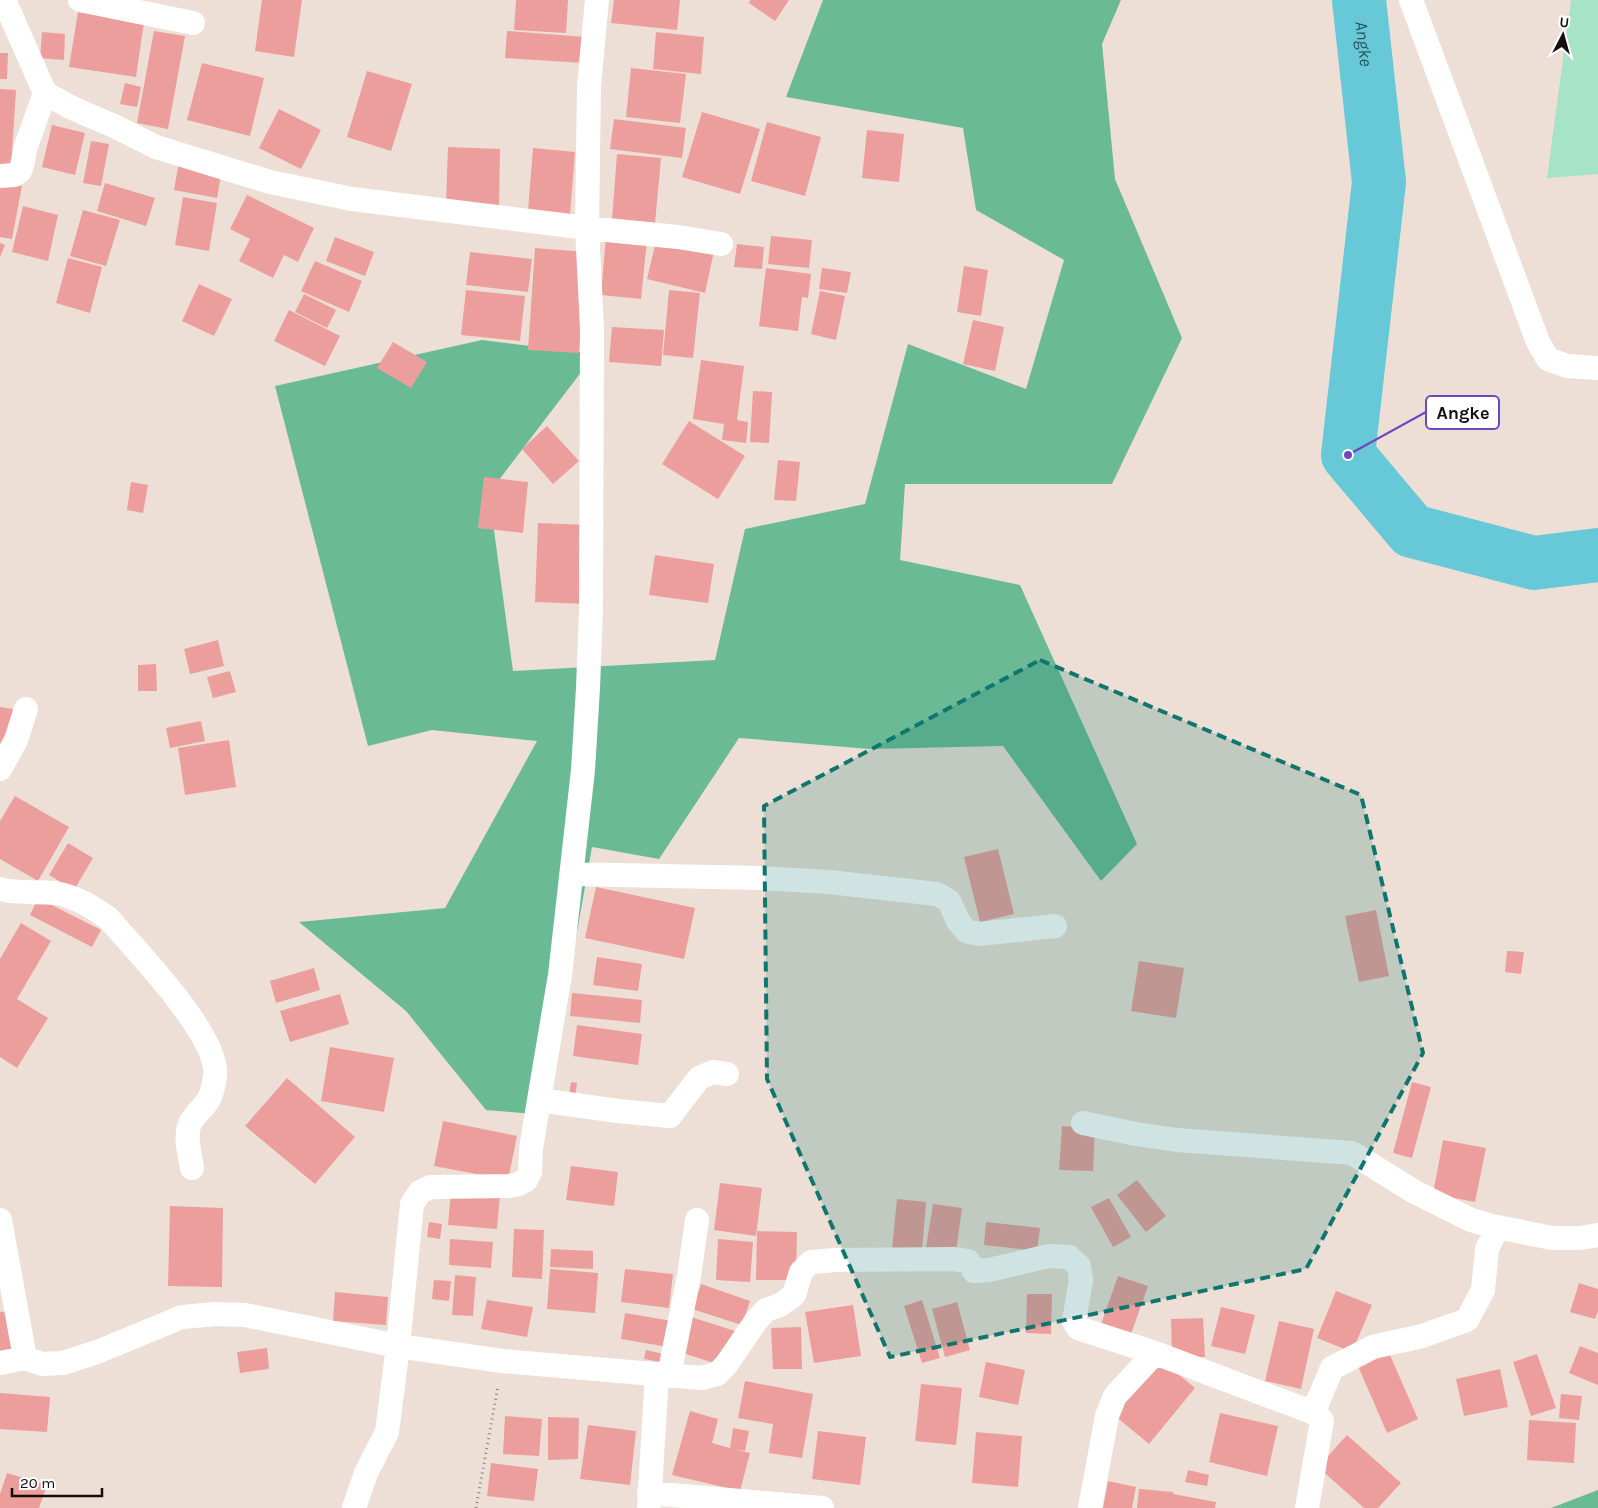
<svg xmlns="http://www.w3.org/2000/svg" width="1598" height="1508" font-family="Karla,sans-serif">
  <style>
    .green { fill: #a7e4c7 }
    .forest { fill: #6bba96 }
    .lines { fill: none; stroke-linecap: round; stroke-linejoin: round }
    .river { stroke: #67c9d7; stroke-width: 54 }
    .building { fill: #ec9e9c }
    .path { stroke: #8b817a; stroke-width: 3; stroke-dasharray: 1 4; stroke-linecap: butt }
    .street { stroke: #fff; stroke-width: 24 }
    .marked { fill: #0f766e; fill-opacity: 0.2; stroke: #0f766e; stroke-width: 4; stroke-dasharray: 10 6; stroke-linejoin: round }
    .labels { text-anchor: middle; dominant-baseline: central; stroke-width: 4; stroke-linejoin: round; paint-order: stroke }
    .water-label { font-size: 18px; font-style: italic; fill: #28555b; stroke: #fff }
    .leader { fill: none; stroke: #6c48c1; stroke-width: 2 }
    .callout-dot { fill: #6c48c1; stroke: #fff; stroke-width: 2 }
    .callout { fill: #fff; stroke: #6c48c1; stroke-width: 2 }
    .callout-label { font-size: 18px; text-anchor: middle; font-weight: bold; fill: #130e0b }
  </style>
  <rect width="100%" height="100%" fill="#eedfd6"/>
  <path class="green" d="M1571,0h27v174l-51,4z"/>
  <path class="forest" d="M823,0h298l-19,44 13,135 67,159 -70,146h-207l-5,76 120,25 117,259 -36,37 -98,-135 -134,3 -130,-11 -80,121 -67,-12 -47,268 -59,-5 -80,-99 -107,-89 146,-14 92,-167 -105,-11 -64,16 -93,-360 207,-46 113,14 -106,139 24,178 202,-11 30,-131 120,-25 43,-160 118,45 38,-129 -88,-50 -13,-82 -177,-31z
    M1598,1490v18h-47z"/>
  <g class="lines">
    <path class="river" id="s1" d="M1359,0l20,182 -31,273 64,76 122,32 64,-8"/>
  </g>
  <path class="building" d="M262,0h40l-8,57 -39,-6z
    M516,0h52l-2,33 -52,-3z
    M614,0h66l-3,30 -66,-7z
    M750,0h39l-14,21 -26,-18z
    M78,12l66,10 -8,55 -67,-10z
    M154,31l31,5 -17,93 -31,-6z
    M507,31l79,6 -2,26 -79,-5z
    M42,32l23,2 -1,26 -24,-2z
    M656,32l48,5 -3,37 -48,-5z
    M0,53h8l-1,26h-7z
    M202,63l62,15 -14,58 -63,-16z
    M631,68l55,6 -6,49 -54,-6z
    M367,71l45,13 -21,67 -44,-14z
    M125,83l16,4 -4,20 -17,-3z
    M0,89l16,1 -5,78h-11z
    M279,109l42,21 -20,39 -42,-21z
    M702,112l58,17 -20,65 -58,-17z
    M614,119l72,9 -4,30 -72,-9z
    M767,122l54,15 -16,59 -54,-15z
    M52,125l33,8 -10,42 -33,-8z
    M867,130l37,4 -5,48 -37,-4z
    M91,141l18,3 -8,42 -18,-3z
    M448,147l52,2 -1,56 -53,-2z
    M533,148l42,4 -5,63 -42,-4z
    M617,154l44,4 -6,65 -43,-4z
    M179,162l43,7 -5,29 -43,-8z
    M0,181l22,5 -10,53 -12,-2z
    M105,183l50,15 -9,28 -49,-15z
    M247,195l67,33 -16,34 -14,-7 -11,23 -34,-17 11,-22 -20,-10z
    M183,197l34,6 -8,48 -34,-6z
    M23,206l35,9 -10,46 -36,-9z
    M83,210l37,10 -14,46 -36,-10z
    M606,236l41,4 -6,59 -40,-4z
    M771,236l41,4 -3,28 -41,-4z
    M335,237l39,15 -9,24 -39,-15z
    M657,237l57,14 -9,42 -58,-14z
    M0,243l5,2 -5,12z
    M737,244l27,3 -2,22 -28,-2z
    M535,248l51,4 -7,101 -51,-3z
    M470,252l62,7 -4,33 -62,-7z
    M68,258l34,9 -12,46 -34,-10z
    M315,261l47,20 -13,31 -48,-21z
    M964,266l24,4 -7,46 -24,-4z
    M766,268l45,6 -3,24 -6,-1 -4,34 -39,-5z
    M822,268l29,4 -4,21 -28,-4z
    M199,284l33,15 -18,37 -32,-15z
    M466,290l59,6 -5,45 -59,-6z
    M669,290l31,3 -7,65 -30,-3z
    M820,291l25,5 -9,44 -25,-6z
    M304,294l32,16 -9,18 -32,-16z
    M289,310l51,26 -15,30 -51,-25z
    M973,320l31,7 -9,44 -32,-7z
    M612,327l52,3 -3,36 -52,-4z
    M393,342l34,20 -16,26 -34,-20z
    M701,360l43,6 -7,54 11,2 -2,21 -24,-3 2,-16 -31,-5z
    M753,391l19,1 -3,51 -19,-1z
    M689,421l56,35 -27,43 -56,-35z
    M547,426l32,35 -26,23 -31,-35z
    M778,460l22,2 -4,39 -22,-1z
    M484,477l44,5 -5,51 -45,-5z
    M131,482l17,3 -5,28 -16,-3z
    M538,523l51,2 -3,79 -51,-2z
    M655,555l59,9 -6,39 -59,-8z
    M218,640l6,26 -34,8 -6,-25z
    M156,664l1,27h-19v-26z
    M230,671l6,21 -23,6 -6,-21z
    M0,707l13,2 -6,45 -7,-1z
    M201,721l4,20 -35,7 -4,-20z
    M229,740l7,47 -51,8 -7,-47z
    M15,796l54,31 -31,54 -38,-22v-38z
    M68,843l25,15 -19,32 -25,-15z
    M998,849l16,65 -34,8 -16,-65z
    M596,887l99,21 -11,51 -99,-21z
    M38,898l63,32 -9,17 -62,-32z
    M1376,910l13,66 -30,6 -14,-66z
    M21,923l30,18 -34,58 31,19 -31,50 -17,-11v-98z
    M1507,951l17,1 -3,22 -16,-2z
    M597,957l45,7 -4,27 -45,-6z
    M1139,961l45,7 -8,50 -45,-7z
    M314,968l6,22 -44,13 -6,-22z
    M572,993l70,7 -2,23 -70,-7z
    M340,994l9,30 -59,18 -10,-31z
    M577,1025l65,9 -4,31 -65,-9z
    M330,1047l64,11 -10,54 -63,-11z
    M287,1078l68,59 -40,47 -70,-58z
    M571,1082l6,1 -2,14 -6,-1z
    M1412,1082l19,5 -19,71 -19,-5z
    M443,1121l74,15 -9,44 -74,-14z
    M1062,1126l33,2 -2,43 -34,-1z
    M1443,1140l43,8 -11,54 -42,-8z
    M571,1166l47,6 -4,34 -48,-6z
    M1137,1180l29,36 -20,16 -29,-37z
    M720,1183l42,5 -6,48 -42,-6z
    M451,1191l49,4 -3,34 -49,-4z
    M1109,1198l22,39 -18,10 -22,-40z
    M897,1199l29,3 -4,50 -30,-3z
    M933,1204l29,4 -6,44 -30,-4z
    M170,1206l53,2 -1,79 -54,-1z
    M429,1222l13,2 -2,15 -13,-2z
    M986,1222l54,6 -3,23 -53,-6z
    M514,1229l30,1 -2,49 -30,-2z
    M757,1231l40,1 -1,48h-40z
    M450,1239l43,3 -2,26 -42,-3z
    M718,1239l35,3 -3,40 -34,-2z
    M551,1249l42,2v18l-43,-2z
    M550,1269l48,4 -3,40 -48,-4z
    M625,1269l48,5 -4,34 -48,-6z
    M455,1275l21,2 -3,39 -21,-1z
    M1118,1276l30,10 -18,51 -30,-10z
    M434,1280l17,1 -2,20 -17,-2z
    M1579,1283l19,6v22l-3,8 -25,-7z
    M701,1284l49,17 -8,24 -50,-16z
    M1336,1291l36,14 -20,47 -35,-14z
    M335,1292l53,5 -2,28 -53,-4z
    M1027,1294h25l-1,40 -25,-1z
    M487,1300l46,7 -6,30 -46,-8z
    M922,1300l18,58 -18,5 -18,-57z
    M957,1302l13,48 -25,7 -13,-48z
    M853,1305l8,51 -47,7 -9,-51z
    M1221,1307l34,8 -10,39 -34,-8z
    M10,1311l4,49 -14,1v-49z
    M625,1313l47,8 -4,26 -47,-8z
    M691,1317l44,14 -12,35 -43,-14z
    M1203,1318l2,39 -33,1 -1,-39z
    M1279,1321l35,8 -13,60 -36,-8z
    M801,1327l1,42h-29l-2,-41z
    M1386,1346l32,73 -31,14 -32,-74z
    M1580,1346l18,7v32l-29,-12z
    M267,1348l2,21 -29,4 -3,-21z
    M646,1350l22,5 -2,8 -22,-4z
    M1537,1354l19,54 -25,8 -18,-54z
    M1160,1359l35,29 -46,56 -35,-29z
    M986,1362l39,8 -7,35 -39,-8z
    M1500,1369l8,38 -44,9 -8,-37z
    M745,1381l68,13 -11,64 -33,-5 4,-29 -35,-6z
    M921,1384l41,4 -6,57 -41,-4z
    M0,1393l50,4 -3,35 -47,-3z
    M1561,1394l21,2 -3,24 -20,-2z
    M690,1411l28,8 -6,24 18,5 3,-20 16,3 -4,20 -13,-2 18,4 -10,38 -68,-16z
    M1220,1413l58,13 -11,50 -58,-14z
    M505,1416l37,3 -3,37 -36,-2z
    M548,1417l31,1 -1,41 -30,1z
    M1529,1420l47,3 -2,40 -47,-3z
    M588,1425l48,6 -6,54 -50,-6z
    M818,1431l48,6 -6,48 -48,-6z
    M976,1432l46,4 -4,51 -46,-4z
    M1347,1435l54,48 -23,25h-14l-46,-41z
    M491,1463l47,6 -4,32 -47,-5z
    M1188,1470l21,5 -2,11 -22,-4z
    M7,1473l40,12 -8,23h-39v-14z
    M1108,1481l28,6 -4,21h-29z
    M1139,1489l34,3v2l43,8 -1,6h-78z"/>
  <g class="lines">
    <path class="path" d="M476,1508l22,-122"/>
    <path class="street" d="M4,0l41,93 27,15 42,18 42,21 114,35 82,17 235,29 91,9 43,7
      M80,0l113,23
      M1411,0l127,342 10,17 19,7 31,2
      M0,176l14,-1 6,-4 3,-9 2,-13 20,-56
      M0,769l16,-29 10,-31
      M572,874l187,4 70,4 108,12 12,7 9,20 8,10 13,3 76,-8
      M0,889c18,5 36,2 55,4 20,3 37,14 53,25 26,30 113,119 107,159 -1,6 -3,16 -6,22 -6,10 -16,16 -20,27 -4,13 1,29 3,42
      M539,1100l21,-125 23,-205 5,-82 3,-79 1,-281 -5,-100 2,-142 8,-86
      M1083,1123l53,11 41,6 175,13 61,38 58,29 21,6 60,12h28l18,-3
      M0,1220l25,138
      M0,1363l25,-5 17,6 21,-1 34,-11 85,-35 34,-3 29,1 153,31 104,15 199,17 16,-4 9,-9 30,-44 10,-11 14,-5 14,-10 7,-23 10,-10 24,-2 118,-1 15,2 6,10 15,-1 60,-14 20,1 10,9 2,14 -7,41 4,7 77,25 162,61 5,7 -15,87
      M669,1375l20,-99 8,-56
      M1313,1413l19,-45 41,-21 49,-11 45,-16 16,-30 4,-41 11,-22
      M649,1493l173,15
      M649,1507l8,-133
      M354,1508l12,-35 21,-41 11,-86 14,-142 8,-12 11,-5 78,-1 10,-2 7,-4 4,-8 1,-23 8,-49 79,11 52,5 29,-38 14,-6 14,2
      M1090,1508l17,-92 8,-20 40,-43"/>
  </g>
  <path class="marked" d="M1040,660l321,135 62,258 -117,216 -416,88 -123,-278 -3,-273z"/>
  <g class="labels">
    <g class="water-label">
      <text stroke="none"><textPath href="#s1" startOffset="44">Angke</textPath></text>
    </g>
  </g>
  <path class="leader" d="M1348 455L1426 412"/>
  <circle class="callout-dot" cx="1348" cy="455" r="5"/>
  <rect class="callout" x="1426" y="396" width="73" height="33" rx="5"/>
  <g class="callout-label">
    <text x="1463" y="419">Angke</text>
  </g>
  <g transform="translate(1563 35) rotate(6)" stroke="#ffffff" stroke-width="4" paint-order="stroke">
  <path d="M0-4L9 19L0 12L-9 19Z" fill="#130e0b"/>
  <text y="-8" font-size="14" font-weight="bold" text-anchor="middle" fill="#130e0b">U</text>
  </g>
  <path d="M12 1488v8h90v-8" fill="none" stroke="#130e0b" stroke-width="2.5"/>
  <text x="20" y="1488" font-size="15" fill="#130e0b" stroke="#ffffff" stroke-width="4" paint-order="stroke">20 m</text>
</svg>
